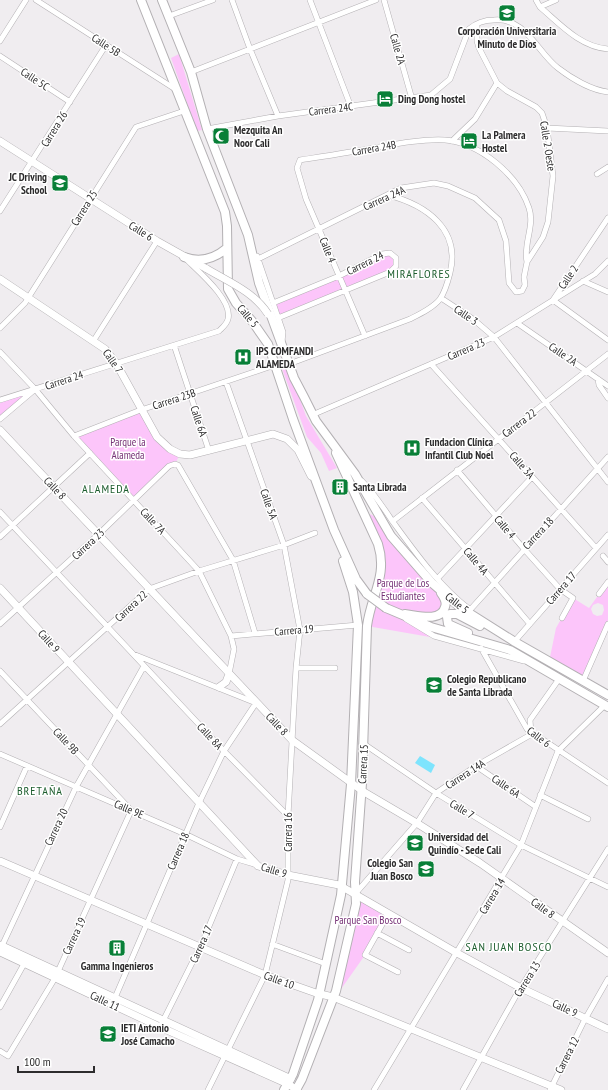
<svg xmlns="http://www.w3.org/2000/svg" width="608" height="1090" font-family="'PT Sans Narrow',sans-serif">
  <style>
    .green { fill: #fcc5fa; fill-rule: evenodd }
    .water { fill: #7ee4fd }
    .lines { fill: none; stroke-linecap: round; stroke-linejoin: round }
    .street-casing { stroke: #b3b0b3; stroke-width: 6 }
    .secondary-casing { stroke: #b3b0b3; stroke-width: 8 }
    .primary-casing { stroke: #b3b0b3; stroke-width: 10 }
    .street { stroke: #fff; stroke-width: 5 }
    .secondary { stroke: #fff; stroke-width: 7 }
    .primary { stroke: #fff; stroke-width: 8 }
    .secondary-bridge-casing { stroke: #b3b0b3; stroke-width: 8; stroke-linecap: butt }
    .primary-bridge-casing { stroke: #b3b0b3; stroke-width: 10; stroke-linecap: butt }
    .secondary-bridge { stroke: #fff; stroke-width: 7 }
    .primary-bridge { stroke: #fff; stroke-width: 8 }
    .labels { text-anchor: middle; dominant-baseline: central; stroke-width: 3; stroke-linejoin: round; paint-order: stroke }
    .poi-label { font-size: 11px; font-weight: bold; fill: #2d2c2d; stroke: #fff; text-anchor: start }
    .street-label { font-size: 11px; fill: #2d2c2d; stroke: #fff }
    .park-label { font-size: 11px; fill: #753075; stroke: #fff }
    .neighbourhood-label { font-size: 12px; letter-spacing: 1px; fill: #1e5e2f; stroke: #fff }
  </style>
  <rect width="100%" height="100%" fill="#f0edf0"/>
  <path class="green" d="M179,54l23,76 -5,1 -26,-73z
    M386,252l10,6 -3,11 -115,49 -5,-14z
    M287,364l19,52 31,52 -8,3 -8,-18 -14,-16 -26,-71z
    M35,389l-35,30v-19z
    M142,409l15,28 23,17 -5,10 -41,35 -60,-63z
    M370,514l11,6 64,80 -5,14 -42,-1 36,23 -4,1 -63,-11 15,-56 -11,-43z
    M608,582v42l-25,57 -34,-19 7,-34 17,-30 16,10zM598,603l5,2 1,5 -2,5 -5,1 -4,-2 -2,-5 2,-4z
    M355,894l33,20 -23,41 -26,37z"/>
  <path class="water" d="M420,756l15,9 -4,8 -16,-10z"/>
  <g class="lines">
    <g class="street-casing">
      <path id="street" d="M36,0l139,89
        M232,0l18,49 28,67
        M310,0l41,107
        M384,0l28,99
        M536,0l4,7c20,17 40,40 68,42
        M540,7l16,-7
        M169,16l44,-16
        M0,41l26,-41
        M0,56l70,46
        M191,72l185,-72
        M547,128l61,3
        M207,129l71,-13 153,-21 19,-16 19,-50c7,-6 15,-9 25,-9 32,-3 43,32 64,48 13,10 33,22 50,24
        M452,141l23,-22 22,-36
        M597,174l11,-7
        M0,211l106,-166
        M608,218l-55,82 55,40
        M257,256l26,76 -1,10
        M258,259l143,-71 33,-5 14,3 27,12 24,22 7,21 3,42 7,9 6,-1 3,-6 -1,-8 3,-15 16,-25 5,-15 5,-46 -6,-48 -5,-15 -6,-6 -29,-16 -10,-8 -18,-35 -2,-7v-17
        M583,281l25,11
        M441,298l32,21 21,18 114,145
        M273,303l66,-27 43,-22 8,-1 6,5v8l-6,6 -112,46
        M517,323l91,63
        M0,328l25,-25 111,-176 48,-16
        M365,336l-59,-137 -9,-31 3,-8c26,-4 53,-8 79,-13 22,-4 44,-8 66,-7 35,3 73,35 84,68 6,18 -6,36 -2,54
        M94,340l63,-99
        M174,345l35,106
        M0,352l35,37 39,47 125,135 32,65 3,13 -5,25
        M289,364l121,-45c10,-5 23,-11 30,-20 5,-7 8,-18 10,-26 11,-44 -24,-68 -62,-78
        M431,364l165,184
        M598,379l1,6 9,13
        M0,400l219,-69c4,-4 8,-7 9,-12 5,-19 -30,-48 -42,-60
        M312,415l182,-78 101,-63 13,-13
        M0,419l33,-28
        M74,436l64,-25 137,-46
        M457,470l67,79 36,40 13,9 -11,20
        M362,481c12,12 21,26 31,41 22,30 46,64 76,87
        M422,498l108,126
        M0,512l224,239 64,65
        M393,521l215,-167
        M0,537l90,-84
        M603,556l5,6
        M438,578l94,-101
        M599,594l9,-12
        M470,610l138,-153
        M406,619l28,17 90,25
        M0,624l102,-93 67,-65 6,-2 3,1 55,95 22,73
        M231,636l127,-11
        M514,642l94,-107
        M481,648l46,81 81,54
        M296,668h39
        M0,671l130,138
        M583,681l25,-57
        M0,724l149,-135 50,-18 85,-26 31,-12
        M531,733l-1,-13 29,-41
        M364,744l72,49 85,52 87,42
        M0,754l185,80 52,25 20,6
        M476,766l60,41
        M540,795l48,24
        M0,827l27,-61
        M355,894l62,-71 19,-30 40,-27 56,-32
        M388,914l-23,41 33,17
        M377,933l32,17
        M272,944l54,20
        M1,948l75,-161 68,-121
        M114,1000l85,-197 25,-52 32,-48 -123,-49
        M0,1007l24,-43
        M160,1027l42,-84 35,-84
        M0,1051l8,5 47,-78 76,-167
        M208,1090l57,-115 23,-95v-64l8,-148 4,-38 -16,-85 -58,-163
        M374,1090l147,-245 37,-94 47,-46
        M463,1090l55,-98 90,-143
        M550,1090l34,-69 24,-42"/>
    </g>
    <g class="secondary-casing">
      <path id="secondary" d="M0,141l157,100 50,28
        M0,279l105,70 11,14 41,74 13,12 10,5 10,1 83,-21 14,5 11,11 13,26
        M0,430l292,310 72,52 51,30 65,41 128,90
        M0,588l258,278 30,9 51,10 118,68 64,35 87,41
        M219,687l7,-5 3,-8
        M0,861l265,114 51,18 17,4 228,93
        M0,945l291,134
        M0,952l160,75 128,57 9,6"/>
    </g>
    <g class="primary-casing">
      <path id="primary" d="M141,0l84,212 2,14 1,63 8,14 16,18 16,23 25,75 41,111 22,49 11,15
        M162,0l29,72 16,57 41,106 11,48 35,95 10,19 12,24 39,53 36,62 41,47 29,25 54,34 93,53
        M184,257c16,6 30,2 43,-9
        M386,608l45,19 79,23 98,57
        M405,614c11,1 36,9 40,-7 2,-5 -1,-10 -4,-14
        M468,633l-20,-9 -1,-7 3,-3h7l23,12
        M284,1090l9,-16 25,-74 23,-105 10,-111 7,-159 -5,-33 -10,-31
        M296,1090l6,-11 34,-88 20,-87 -1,-22 7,-99 5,-157c4,-31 21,-50 11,-82l-42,-91"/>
    </g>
    <use href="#street" class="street"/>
    <use href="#secondary" class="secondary"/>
    <use href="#primary" class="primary"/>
    <g class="secondary-bridge-casing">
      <path id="secondary-bridge" d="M207,269c22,13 47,23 61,45"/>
    </g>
    <g class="primary-bridge-casing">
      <path id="primary-bridge" d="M367,594l19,14"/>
    </g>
    <use href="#secondary-bridge" class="secondary-bridge"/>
    <use href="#primary-bridge" class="primary-bridge"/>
  </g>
  <defs>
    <g id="university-square" transform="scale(0.9)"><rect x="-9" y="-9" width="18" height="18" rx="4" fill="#087f37" stroke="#fff"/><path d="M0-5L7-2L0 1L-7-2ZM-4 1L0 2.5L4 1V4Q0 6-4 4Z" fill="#fff"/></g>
    <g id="hotel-square" transform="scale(0.9)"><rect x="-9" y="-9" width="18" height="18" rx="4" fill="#087f37" stroke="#fff"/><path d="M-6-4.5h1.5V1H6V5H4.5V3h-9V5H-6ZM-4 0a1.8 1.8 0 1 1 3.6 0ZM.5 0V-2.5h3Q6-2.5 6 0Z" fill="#fff"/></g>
    <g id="mosque-square" transform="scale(0.9)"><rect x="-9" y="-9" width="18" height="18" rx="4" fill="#087f37" stroke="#fff"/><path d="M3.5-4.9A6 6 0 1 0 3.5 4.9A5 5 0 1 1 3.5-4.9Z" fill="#fff"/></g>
    <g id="school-square" transform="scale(0.9)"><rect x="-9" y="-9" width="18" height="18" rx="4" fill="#087f37" stroke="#fff"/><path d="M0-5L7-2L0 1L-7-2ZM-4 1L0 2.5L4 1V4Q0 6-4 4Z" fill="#fff"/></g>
    <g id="hospital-square" transform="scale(0.9)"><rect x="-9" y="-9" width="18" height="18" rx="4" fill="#087f37" stroke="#fff"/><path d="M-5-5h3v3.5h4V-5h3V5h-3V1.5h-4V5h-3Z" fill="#fff"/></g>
    <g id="building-square" transform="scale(0.9)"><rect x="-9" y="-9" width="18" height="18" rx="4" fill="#087f37" stroke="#fff"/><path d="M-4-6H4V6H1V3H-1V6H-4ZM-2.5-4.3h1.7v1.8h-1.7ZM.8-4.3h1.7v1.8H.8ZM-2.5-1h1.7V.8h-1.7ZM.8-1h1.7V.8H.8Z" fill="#fff"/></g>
  </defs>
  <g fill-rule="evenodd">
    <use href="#university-square" x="507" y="13"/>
    <use href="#hotel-square" x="385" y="99"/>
    <use href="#mosque-square" x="221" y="136"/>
    <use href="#hotel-square" x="469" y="141"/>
    <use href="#school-square" x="60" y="183"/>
    <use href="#hospital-square" x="243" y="357"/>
    <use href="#hospital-square" x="412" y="448"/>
    <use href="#building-square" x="340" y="487"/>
    <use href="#school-square" x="434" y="685"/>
    <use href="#university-square" x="415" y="843"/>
    <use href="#school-square" x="426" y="869"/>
    <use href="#building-square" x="117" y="948"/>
    <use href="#university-square" x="108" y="1034"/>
  </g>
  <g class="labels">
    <g class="poi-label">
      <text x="507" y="31" text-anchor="middle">Corporación Universitaria<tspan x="507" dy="13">Minuto de Dios</tspan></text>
      <text x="398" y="99">Ding Dong hostel</text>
      <text x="234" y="130">Mezquita An<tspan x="234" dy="13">Noor Cali</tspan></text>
      <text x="482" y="135">La Palmera<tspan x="482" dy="13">Hostel</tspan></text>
      <text x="47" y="177" text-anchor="end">JC Driving<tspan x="47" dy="13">School</tspan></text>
      <text x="256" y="351">IPS COMFANDI<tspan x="256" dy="13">ALAMEDA</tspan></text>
      <text x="425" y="442">Fundacion Clínica<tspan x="425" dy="13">Infantil Club Noel</tspan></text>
      <text x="353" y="487">Santa Librada</text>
      <text x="447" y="679">Colegio Republicano<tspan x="447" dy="13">de Santa Librada</tspan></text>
      <text x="428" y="837">Universidad del<tspan x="428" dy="13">Quindío - Sede Cali</tspan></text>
      <text x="413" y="863" text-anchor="end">Colegio San<tspan x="413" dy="13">Juan Bosco</tspan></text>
      <text x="117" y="966" text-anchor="middle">Gamma Ingenieros</text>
      <text x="121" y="1028">IETI Antonio<tspan x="121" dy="13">José Camacho</tspan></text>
    </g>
    <g class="street-label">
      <text transform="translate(106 45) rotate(33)">Calle 5B</text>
      <text transform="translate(398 49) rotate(74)">Calle 2A</text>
      <text transform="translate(35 79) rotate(33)">Calle 5C</text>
      <text transform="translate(331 109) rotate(-7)">Carrera 24C</text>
      <text transform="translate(54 129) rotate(-58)">Carrera 26</text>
      <text transform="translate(548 146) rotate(81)">Calle 2 Oeste</text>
      <text transform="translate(374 148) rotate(-10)">Carrera 24B</text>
      <text transform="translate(384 198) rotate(-24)">Carrera 24A</text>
      <text transform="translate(84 208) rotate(-58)">Carrera 25</text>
      <text transform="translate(141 231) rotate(32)">Calle 6</text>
      <text transform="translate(328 250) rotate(68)">Calle 4</text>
      <text transform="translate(365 263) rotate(-26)">Carrera 24</text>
      <text transform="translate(568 277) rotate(-56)">Calle 2</text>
      <text transform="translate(466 315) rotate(34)">Calle 3</text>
      <text transform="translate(248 316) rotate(50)">Calle 5</text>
      <text transform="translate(466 349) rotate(-23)">Carrera 23</text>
      <text transform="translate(563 354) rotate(34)">Calle 2A</text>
      <text transform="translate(113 361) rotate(55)">Calle 7</text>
      <text transform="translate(64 380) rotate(-18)">Carrera 24</text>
      <text transform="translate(174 399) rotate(-18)">Carrera 23B</text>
      <text transform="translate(199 421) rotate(72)">Calle 6A</text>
      <text transform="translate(519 423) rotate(-37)">Carrera 22</text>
      <text transform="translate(522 465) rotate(49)">Calle 3A</text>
      <text transform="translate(55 488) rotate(47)">Calle 8</text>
      <text transform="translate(269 504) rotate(71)">Calle 5A</text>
      <text transform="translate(153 521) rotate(47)">Calle 7A</text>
      <text transform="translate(505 527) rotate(50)">Calle 4</text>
      <text transform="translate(538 533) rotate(-47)">Carrera 18</text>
      <text transform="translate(88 544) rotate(-43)">Carrera 23</text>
      <text transform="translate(476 561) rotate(50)">Calle 4A</text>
      <text transform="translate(561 588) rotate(-49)">Carrera 17</text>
      <text transform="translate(457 603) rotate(38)">Calle 5</text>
      <text transform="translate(131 606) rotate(-43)">Carrera 22</text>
      <text transform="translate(294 630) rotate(-5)">Carrera 19</text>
      <text transform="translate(49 641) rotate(48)">Calle 9</text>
      <text transform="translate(277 724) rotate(46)">Calle 8</text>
      <text transform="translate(210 736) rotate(47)">Calle 8A</text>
      <text transform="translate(539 737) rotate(37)">Calle 6</text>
      <text transform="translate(66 741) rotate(47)">Calle 9B</text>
      <text transform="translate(363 764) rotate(-87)">Carrera 15</text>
      <text transform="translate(465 774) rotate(-33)">Carrera 14A</text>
      <text transform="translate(506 786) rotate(34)">Calle 6A</text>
      <text transform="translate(129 809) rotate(23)">Calle 9E</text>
      <text transform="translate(462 809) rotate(31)">Calle 7</text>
      <text transform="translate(56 827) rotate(-65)">Carrera 20</text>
      <text transform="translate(288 832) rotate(-90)">Carrera 16</text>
      <text transform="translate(178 851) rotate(-67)">Carrera 18</text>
      <text transform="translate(274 870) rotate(17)">Calle 9</text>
      <text transform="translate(492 896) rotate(-59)">Carrera 14</text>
      <text transform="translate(543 908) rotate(36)">Calle 8</text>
      <text transform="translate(74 936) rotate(-65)">Carrera 19</text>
      <text transform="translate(201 944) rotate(-66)">Carrera 17</text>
      <text transform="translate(527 979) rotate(-58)">Carrera 13</text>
      <text transform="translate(279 980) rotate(20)">Calle 10</text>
      <text transform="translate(105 1001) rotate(25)">Calle 11</text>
      <text transform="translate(565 1008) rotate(25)">Calle 9</text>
      <text transform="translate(567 1055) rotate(-63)">Carrera 12</text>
    </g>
    <g class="park-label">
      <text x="128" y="442">Parque la<tspan x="128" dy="13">Alameda</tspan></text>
      <text x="403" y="583">Parque de Los<tspan x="403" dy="13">Estudiantes</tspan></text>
      <text x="368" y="920">Parque San Bosco</text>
    </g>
    <g class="neighbourhood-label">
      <text x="419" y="273">MIRAFLORES</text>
      <text x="106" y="488">ALAMEDA</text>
      <text x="40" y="790">BRETAÑA</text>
      <text x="509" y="946">SAN JUAN BOSCO</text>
    </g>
  </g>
  <path d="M18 1066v6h76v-6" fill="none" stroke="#2d2c2d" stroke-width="2"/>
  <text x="24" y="1066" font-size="12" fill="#2d2c2d" stroke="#ffffff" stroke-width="3" paint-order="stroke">100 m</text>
</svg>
